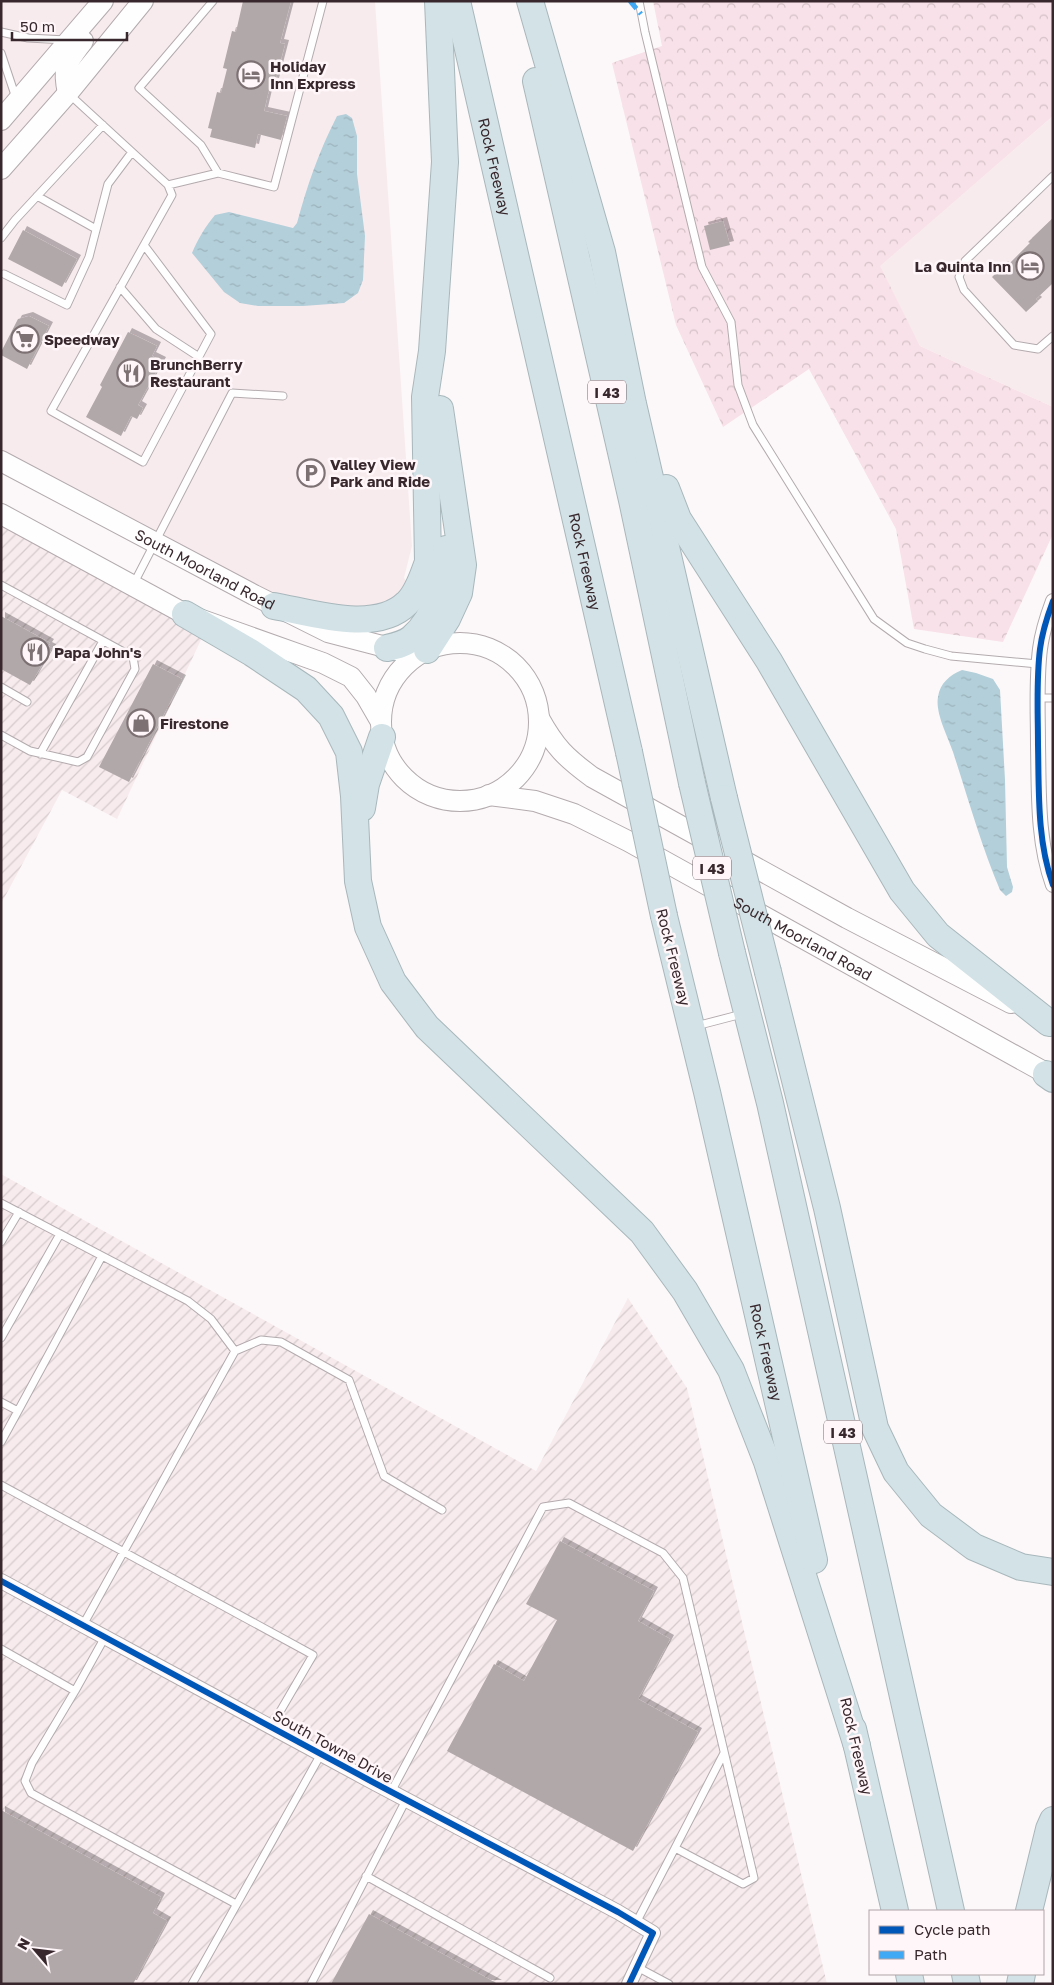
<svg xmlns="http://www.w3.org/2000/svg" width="1054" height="1985" font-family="'Golos Text',sans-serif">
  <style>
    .built { fill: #f8ebee }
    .industrial { fill: url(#industrial-furrows) }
    .forest { fill: url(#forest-crowns) }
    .water { fill: url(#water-ripples) }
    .building { fill: #b1a8aa; filter: url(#shadow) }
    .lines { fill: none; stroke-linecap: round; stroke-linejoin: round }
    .lane-casing { stroke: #b3abae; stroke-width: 9 }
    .street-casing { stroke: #b3abae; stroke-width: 16 }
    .secondary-casing { stroke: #b3abae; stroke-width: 22 }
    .highway-casing { stroke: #a8b7bb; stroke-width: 28 }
    .lane { stroke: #fffefe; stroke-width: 7 }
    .street { stroke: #fffefe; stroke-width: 14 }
    .secondary { stroke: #fffefe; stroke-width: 20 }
    .highway { stroke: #d2e2e6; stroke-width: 26 }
    .highway-bridge-casing { stroke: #a8b7bb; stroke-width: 28; stroke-linecap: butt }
    .highway-bridge { stroke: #d2e2e6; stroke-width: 26 }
    .quiet { stroke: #3fa9f5; stroke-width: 5; stroke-dasharray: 10 5; stroke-linecap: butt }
    .cycleway-casing { stroke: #fef6f8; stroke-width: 9 }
    .cycleway { stroke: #0057b8; stroke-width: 6 }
    .labels { text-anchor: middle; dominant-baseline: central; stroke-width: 5; stroke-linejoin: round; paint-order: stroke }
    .shield { fill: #fef6f8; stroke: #73666a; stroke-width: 1 }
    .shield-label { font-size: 14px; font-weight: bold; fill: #38282d }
    .poi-label { font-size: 15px; font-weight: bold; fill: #38282d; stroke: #fef6f8; text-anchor: start }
    .street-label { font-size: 15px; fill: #38282d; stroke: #fef6f8 }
  </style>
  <defs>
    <pattern id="industrial-furrows" width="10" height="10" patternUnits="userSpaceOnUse" patternTransform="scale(1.25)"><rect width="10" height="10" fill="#f8ebee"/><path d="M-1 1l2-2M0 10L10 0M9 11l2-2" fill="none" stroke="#d5cacc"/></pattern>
    <pattern id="forest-crowns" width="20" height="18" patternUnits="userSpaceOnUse" patternTransform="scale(1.25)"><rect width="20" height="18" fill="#f8e1e8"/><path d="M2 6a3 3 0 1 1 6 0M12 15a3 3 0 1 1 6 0" fill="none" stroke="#d5c1c7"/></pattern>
    <pattern id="water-ripples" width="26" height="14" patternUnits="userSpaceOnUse" patternTransform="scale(1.25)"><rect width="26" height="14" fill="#b3cfd9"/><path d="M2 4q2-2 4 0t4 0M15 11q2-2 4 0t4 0" fill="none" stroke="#9bb2bb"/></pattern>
    <filter id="shadow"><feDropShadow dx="4" dy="-4" stdDeviation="0" flood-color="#0004"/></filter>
  </defs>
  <rect width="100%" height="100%" fill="#fcf8f9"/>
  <path class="built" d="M1,1h374l37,545 -8,32 11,13 -23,24 -118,-9 -273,-145z
    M1053,116v291l-133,-61 -41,-80z"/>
  <path class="industrial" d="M1,514l206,113 -90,192 -55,-29 -61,114z
    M1,1174l535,297 92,-173 59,90 140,596h-826z"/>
  <path class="forest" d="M653,1h400v115l-173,150 40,80 133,61v127l-50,108 -89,-13 -18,-100 -87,-160 -86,58 -47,-102 -64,-262 50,-17z"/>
  <path class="water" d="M346,114l6,4 5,18v38l8,62 -2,44 -5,13 -14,10 -41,3h-45l-18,-3 -16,-11 -32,-39c6,-14 13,-26 23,-38l14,-3 64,16 4,-5c10,-37 22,-72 40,-107z
    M962,670l14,3 17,6 7,11 5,90 2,87 6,20 -1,5 -6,4 -6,-6c-19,-45 -32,-92 -47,-138 -5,-15 -18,-39 -15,-55 2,-14 12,-22 24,-27z"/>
  <path class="building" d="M243,1h48l-11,42 5,1 -10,38 -4,-1 -7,30 23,5 -6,24 -23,-6 -3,14 -45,-11 2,-8 -4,-1 9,-36 4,1 6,-24 -4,-1 9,-37 4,1z
    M1053,218v65l-17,16 2,2 -12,11 -34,-35 12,-12 2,2 24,-24 -2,-1z
    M723,221l7,24 -20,5 -6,-24z
    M23,230l54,29 -15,28 -54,-28z
    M29,316l20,10 -22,43 -26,-14v-3l17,-33z
    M128,332l29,14 -5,10 10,5 -24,44 5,3 -6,11 -6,-3 -10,20 -35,-19 16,-30 -2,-2z
    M1,616l49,27 -2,3 4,2 -22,37 -29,-16z
    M153,664l29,15 -53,103 -30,-15z
    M560,1541l94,50 -16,30 32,18 -32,60 60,33 -65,119 -186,-100 47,-87 30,17 33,-61 -31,-16z
    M1,1810l160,87 -8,16 14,8 -34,63h-132z
    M369,1914l129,70h-167z"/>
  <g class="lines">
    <g class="lane-casing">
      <path id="lane" d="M213,1l-74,87 62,57 17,28
        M639,1l6,31 57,235 29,55 7,63 15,40 121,194 33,24 18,6 26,7 87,8
        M1,32l27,6 38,2
        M1,53l15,45
        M69,94l99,91 4,10 -121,216 92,51 68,-128 -67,-89
        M1053,176l-88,85 -6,16 5,13 50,55 24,4 15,-13
        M168,185l50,-12 56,14 49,-186
        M37,196l59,33
        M1,238l14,-18 88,-95
        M4,274l63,31 22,-48 19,-73 24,-32
        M120,287l36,42 43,28
        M1,585l132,72 2,12 -48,88 -9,5 -48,-11 -29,-16
        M133,585l99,-192 51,3
        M1,687l26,15
        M1037,698h16
        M40,754l63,-113
        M696,1026l46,-12
        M1,1203l187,98 23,18 24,32 -152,274
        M1,1242l18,-30
        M1,1338l59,-104
        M235,1351l26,-11 20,2 68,38 35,96 58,34
        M1,1402l17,9 -17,31
        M18,1411l84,-155
        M1,1485l312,170 -42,72
        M1,1649l74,42 30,-54
        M75,1691l-43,72 -7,18 6,12 205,111
        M391,1792l152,-285 26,-4 94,50 20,25 71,300 -11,6 -68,-36 49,-95
        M366,1876l184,102
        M636,1923l39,-75
        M637,1967l32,17
        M192,1984l129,-230
        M311,1984l95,-184"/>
    </g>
    <g class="street-casing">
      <path id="street" d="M1053,601c-6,16 -11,32 -13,48 -4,32 -2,64 -2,96 1,46 -1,96 15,140
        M1,1581l368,199 249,132 35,21 -24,51"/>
    </g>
    <g class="secondary-casing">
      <g id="secondary">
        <path d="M68,93c-6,-27 -1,-30 15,-52"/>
        <path d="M1,120l102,-119"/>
        <path d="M1,169l67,-76 75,-92"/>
        <path id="s1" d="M1,461l253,134 74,37 73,19"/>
        <path d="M1,514l184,100 138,49 28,14 15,19 15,26"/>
        <circle cx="460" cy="722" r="79"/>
        <path d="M539,718c16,29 26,39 53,59l255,141 164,85"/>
        <path id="s2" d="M489,795l46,6 39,13 54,27 425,236"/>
      </g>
    </g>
    <g class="highway-casing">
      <g id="highway">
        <path id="s3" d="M457,1l172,751"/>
        <path d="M530,1l72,251 31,152 91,394"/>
        <path d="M536,81l96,419 60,283"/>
        <path d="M666,488l12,31 91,142 133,230 36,44 111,88"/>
        <path d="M274,606c39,7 102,28 133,-3 11,-10 16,-28 21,-41l-3,-165 7,-46 13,-189 -7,-161"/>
        <path d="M185,614l67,39 54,36 25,27 18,36 5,44 4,85 10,46 25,55 34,45 215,205 43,59 46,79 36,92 90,284"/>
        <path d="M387,648c9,-2 18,-4 25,-10 23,-20 36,-59 34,-89"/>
        <path d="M427,650l20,-31 12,-26 4,-28 -23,-156"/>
        <path d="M362,808l4,-24 16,-47"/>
        <path id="s4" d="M664,916l43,176 107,468"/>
        <path d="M732,953l38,150 181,808"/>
        <path d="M768,972l59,236 48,220 21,44 35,43 43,32 47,20 32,5"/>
        <path d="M1046,1074l7,5"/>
        <path d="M853,1729l42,182"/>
        <path d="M1029,1911l20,-82 4,-9"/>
        <path d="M909,1974l2,10"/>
        <path d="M965,1974l2,10"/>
        <path d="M1020,1984l2,-10"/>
      </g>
    </g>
    <use href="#lane" class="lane"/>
    <use href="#street" class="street"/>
    <use href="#secondary" class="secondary"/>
    <use href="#highway" class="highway"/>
    <g class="highway-bridge-casing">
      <path id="highway-bridge" d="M629,752l35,164
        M692,783l40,170
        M724,798l44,174"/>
    </g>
    <use href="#highway-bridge" class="highway-bridge"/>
    <path class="quiet" d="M630,1l11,13"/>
    <g class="cycleway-casing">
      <path id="cycleway" d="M1053,601c-6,16 -11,32 -13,48 -4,32 -2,64 -2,96 1,46 -1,96 15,140
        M1,1581l368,199 249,132 35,21 -24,51"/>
    </g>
    <use href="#cycleway" class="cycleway"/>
  </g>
  <defs>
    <g id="hotel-ring" transform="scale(1.4375)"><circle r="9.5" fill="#fef6f8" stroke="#7d7174" stroke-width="1.5"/><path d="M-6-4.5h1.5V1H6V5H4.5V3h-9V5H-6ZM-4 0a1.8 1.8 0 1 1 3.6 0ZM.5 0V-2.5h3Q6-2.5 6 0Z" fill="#7d7174"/></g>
    <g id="supermarket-ring" transform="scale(1.4375)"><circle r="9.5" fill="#fef6f8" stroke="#7d7174" stroke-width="1.5"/><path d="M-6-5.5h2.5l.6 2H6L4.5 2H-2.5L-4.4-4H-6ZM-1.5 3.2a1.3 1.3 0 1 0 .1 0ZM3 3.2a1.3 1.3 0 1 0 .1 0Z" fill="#7d7174"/></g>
    <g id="restaurant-ring" transform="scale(1.4375)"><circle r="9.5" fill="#fef6f8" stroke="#7d7174" stroke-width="1.5"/><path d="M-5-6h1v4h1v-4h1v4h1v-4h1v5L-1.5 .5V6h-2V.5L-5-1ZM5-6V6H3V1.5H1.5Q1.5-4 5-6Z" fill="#7d7174"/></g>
    <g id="parking-ring" transform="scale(1.4375)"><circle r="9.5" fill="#fef6f8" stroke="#7d7174" stroke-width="1.5"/><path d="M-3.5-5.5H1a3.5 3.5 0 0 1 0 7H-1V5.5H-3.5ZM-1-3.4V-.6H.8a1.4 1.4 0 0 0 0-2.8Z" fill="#7d7174"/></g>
    <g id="shop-ring" transform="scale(1.4375)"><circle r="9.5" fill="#fef6f8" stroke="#7d7174" stroke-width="1.5"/><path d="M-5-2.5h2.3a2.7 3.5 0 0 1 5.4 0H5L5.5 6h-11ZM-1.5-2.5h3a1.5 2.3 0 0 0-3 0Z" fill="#7d7174"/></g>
  </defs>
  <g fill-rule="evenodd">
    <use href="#hotel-ring" x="251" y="75"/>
    <use href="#hotel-ring" x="1030" y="266"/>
    <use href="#supermarket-ring" x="25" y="339"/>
    <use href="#restaurant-ring" x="131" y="373"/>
    <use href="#parking-ring" x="311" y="473"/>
    <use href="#restaurant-ring" x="35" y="652"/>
    <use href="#shop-ring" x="141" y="723"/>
  </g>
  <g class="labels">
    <g class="shield">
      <rect x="588" y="380.5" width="38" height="23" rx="4"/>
      <rect x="693" y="856.5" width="38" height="23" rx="4"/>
      <rect x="824" y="1420.5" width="38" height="23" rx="4"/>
    </g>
    <g class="shield-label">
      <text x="607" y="392">I 43</text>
      <text x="712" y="868">I 43</text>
      <text x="843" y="1432">I 43</text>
    </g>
    <g class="poi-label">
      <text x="270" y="66">Holiday<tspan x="270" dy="17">Inn Express</tspan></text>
      <text x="1011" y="266" text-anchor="end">La Quinta Inn</text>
      <text x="44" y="339">Speedway</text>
      <text x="150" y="364">BrunchBerry<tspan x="150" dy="17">Restaurant</tspan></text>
      <text x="330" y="464">Valley View<tspan x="330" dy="17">Park and Ride</tspan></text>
      <text x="54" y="652">Papa John's</text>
      <text x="160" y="723">Firestone</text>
    </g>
    <g class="street-label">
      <text stroke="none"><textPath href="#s3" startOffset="170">Rock Freeway</textPath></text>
      <text stroke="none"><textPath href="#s3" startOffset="575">Rock Freeway</textPath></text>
      <text stroke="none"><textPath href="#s1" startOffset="231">South Moorland Road</textPath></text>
      <text stroke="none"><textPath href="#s2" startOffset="348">South Moorland Road</textPath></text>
      <text transform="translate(674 957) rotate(76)">Rock Freeway</text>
      <text stroke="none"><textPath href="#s4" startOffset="448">Rock Freeway</textPath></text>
      <text transform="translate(333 1746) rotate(29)">South Towne Drive</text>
      <text transform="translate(857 1746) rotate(77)">Rock Freeway</text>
    </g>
  </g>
  <rect width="1054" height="1985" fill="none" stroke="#38282d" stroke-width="5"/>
  <rect x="869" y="1910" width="175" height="65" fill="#fef6f8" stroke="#afa4a7"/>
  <rect x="879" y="1926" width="25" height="8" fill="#0057b8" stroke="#afa4a7"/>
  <text x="914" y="1935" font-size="15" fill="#38282d">Cycle path</text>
  <rect x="879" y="1951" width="25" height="8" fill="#3fa9f5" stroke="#afa4a7"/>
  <text x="914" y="1960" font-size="15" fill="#38282d">Path</text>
  <g transform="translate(35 1950) rotate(298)" stroke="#fef6f8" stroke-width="4" paint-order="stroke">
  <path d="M0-4L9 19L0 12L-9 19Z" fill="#38282d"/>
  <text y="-8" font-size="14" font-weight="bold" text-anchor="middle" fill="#38282d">N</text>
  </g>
  <path d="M12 32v8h115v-8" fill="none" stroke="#38282d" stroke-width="2.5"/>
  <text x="20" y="32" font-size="15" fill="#38282d" stroke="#fef6f8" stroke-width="4" paint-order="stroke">50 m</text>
</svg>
